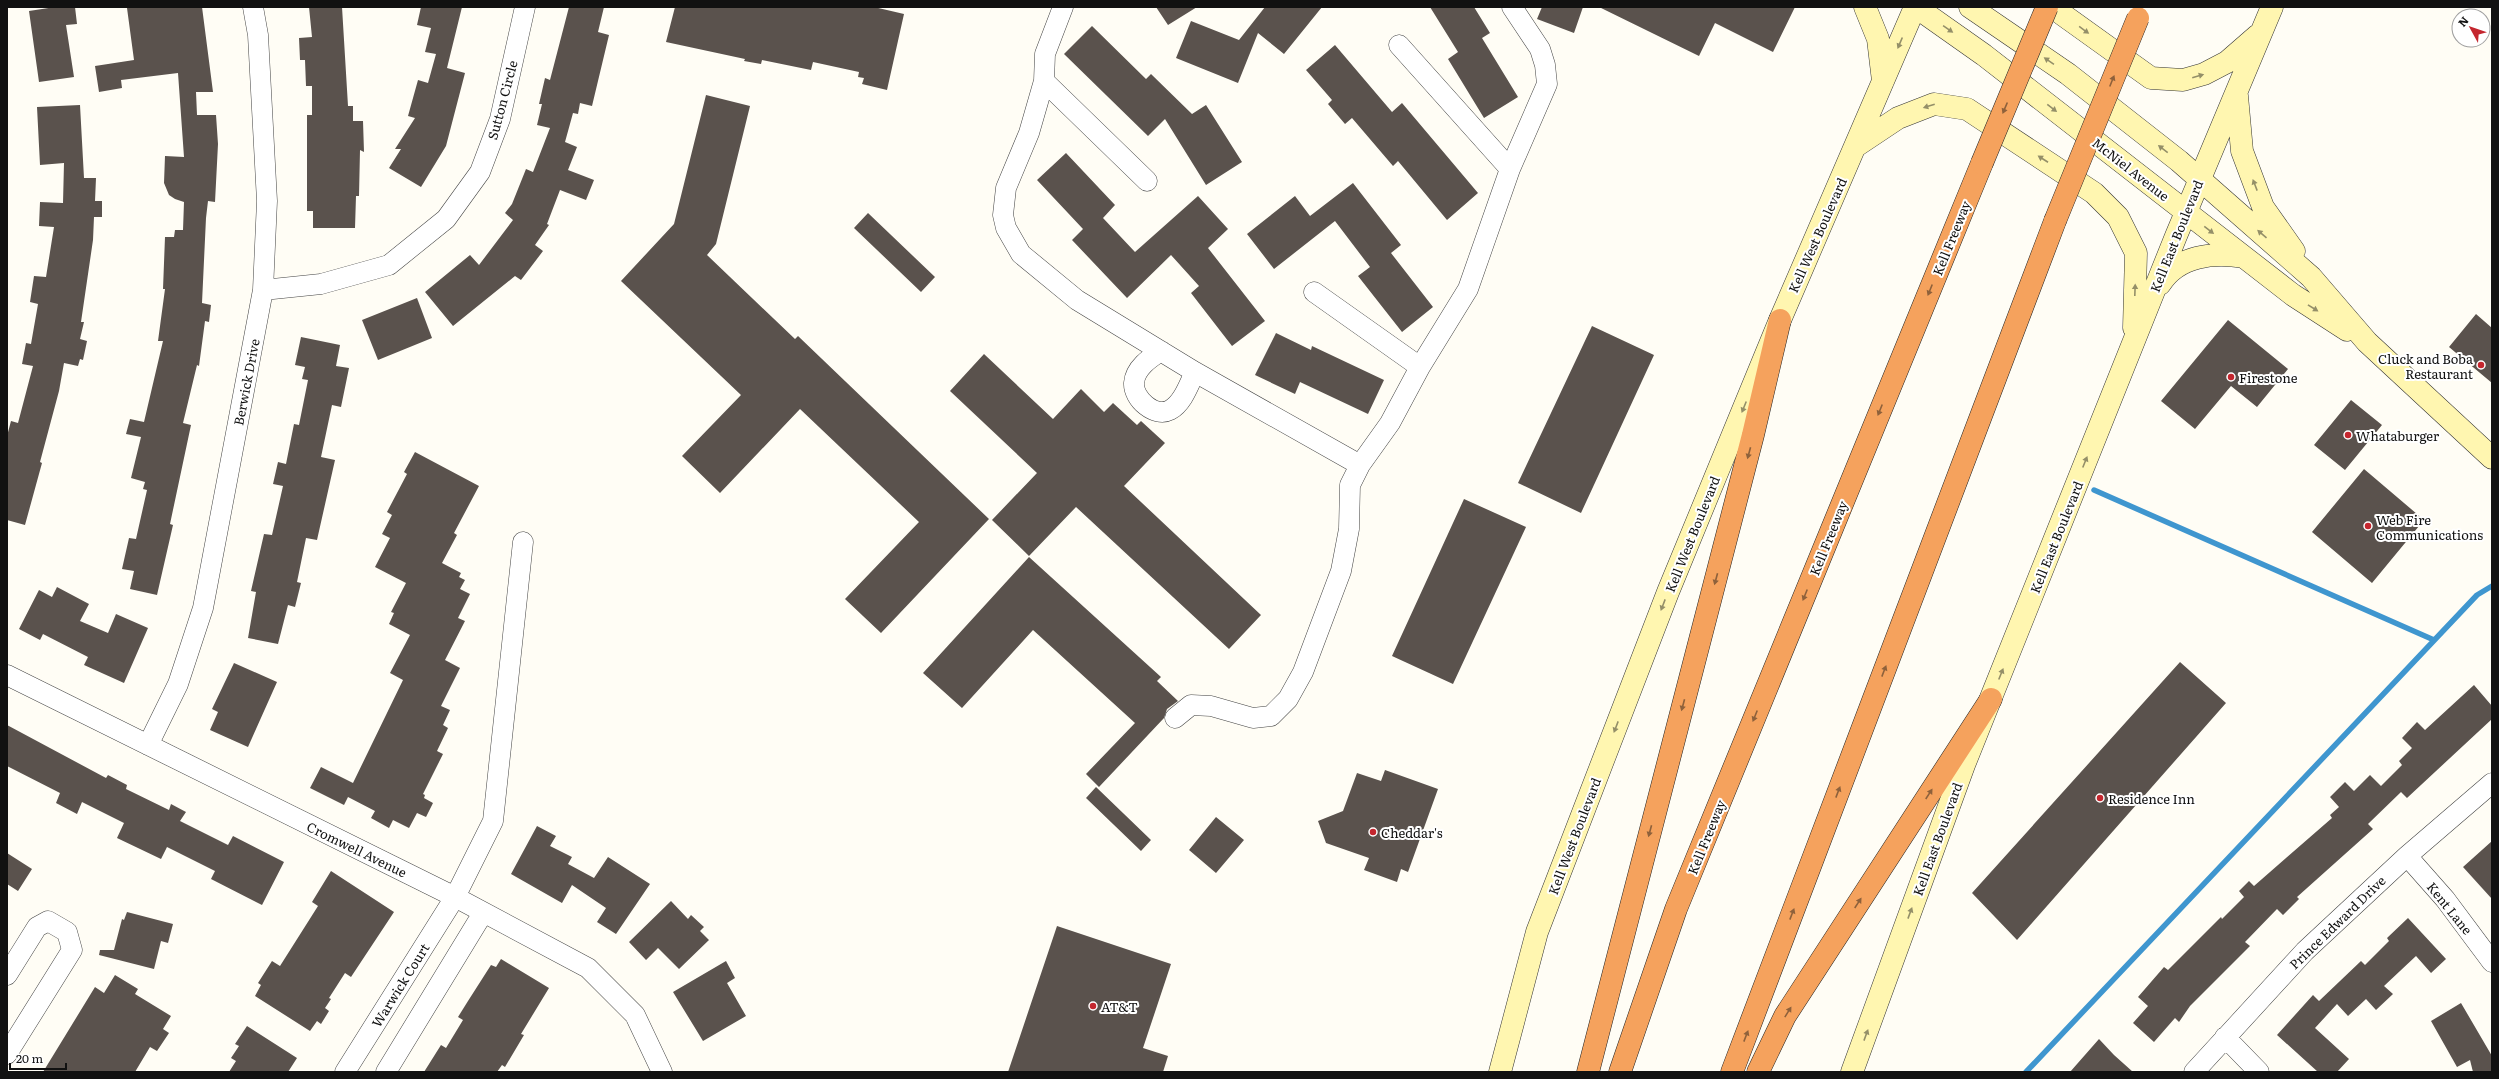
<svg xmlns="http://www.w3.org/2000/svg" width="2499" height="1079" font-family="Literata,serif">
  <style>
    .lines { fill: none; stroke-linecap: round; stroke-linejoin: round }
    .stream { stroke: #3f96cf; stroke-width: 5.5 }
    .building { fill: #5a524d }
    .street-casing { stroke: #444; stroke-width: 21 }
    .secondary-casing { stroke: #333; stroke-width: 23 }
    .highway-casing { stroke: #222; stroke-width: 23 }
    .street { stroke: #fff; stroke-width: 20 }
    .secondary { stroke: #fff6b0; stroke-width: 22 }
    .highway { stroke: #f5a25d; stroke-width: 22 }
    .highway-bridge-casing { stroke: #222; stroke-width: 23; stroke-linecap: butt }
    .highway-bridge { stroke: #f5a25d; stroke-width: 22 }
    .oneway { fill: #948f68 }
    .oneway2 { fill: #8e613b }
    .poi-dot { fill: #c4262e; stroke: #fff; stroke-width: 1.5 }
    .labels { text-anchor: middle; dominant-baseline: central; stroke-width: 4; stroke-linejoin: round; paint-order: stroke }
    .street-label { font-size: 13px; fill: #111; stroke: #fff }
    .poi-label { font-size: 13px; fill: #111; stroke: #fff; text-anchor: start }
  </style>
  <rect width="100%" height="100%" fill="#fffdf5"/>
  <g class="lines">
    <path class="stream" d="M2094,490l340,150
      M2026,1072l451,-477 15,-9"/>
  </g>
  <path class="building" d="M55,7h20l2,17 -11,1 8,52 -35,5 -10,-71z
    M137,7h65l11,85h-17l1,23h19l2,29 -3,58 -7,-1 -2,17 -4,85 9,2 -2,17 -4,-1 -6,45 -2,-1 -14,58 8,2 -21,99 3,1 -16,70 -27,-6 4,-18 -12,-2 7,-31 7,1 11,-49 -4,-1 2,-7 -14,-4 10,-41 -15,-3 4,-15 14,3 19,-81h-5l7,-52h-2l2,-52h9l1,-7h8l1,-28 -9,-3 -6,-4 -5,-12 1,-27 19,1 -6,-84 -57,7 1,8 -23,4 -4,-26 39,-6 -7,-52z
    M309,7h33l6,99h5v15h10l1,31 -4,-2 -1,46h-3l-1,32h-42v-17h-6v-96h5v-29h-6l-1,-26h-5l-1,-22 13,-1z
    M421,7h41l-15,61 18,5 -19,73 -25,41 -32,-19 12,-19h-6l20,-31 -7,-2 10,-36 10,3 8,-29 -11,-2 6,-24 -14,-3z
    M569,7h35l-6,25 11,3 -17,71 -12,-3 -2,11 -5,-1 -8,29 12,5 -9,23 26,10 -8,20 -26,-10 -13,34 2,1 -14,20 8,6 -22,29 -6,-4 -62,50 -28,-34 45,-37 9,10 34,-45 -8,-7 7,-9 14,-35 7,3 17,-44 -13,-3 5,-21h-3l6,-26 5,2z
    M675,7h199l30,7 -17,76 -25,-6 2,-6 -6,-1 1,-5 -46,-10 -2,8 -49,-10 -1,4 -17,-3 1,-2 -79,-17z
    M1156,7h41l-29,18z
    M1265,7h57l-38,47 -26,-21 -20,50 -62,-25 15,-37 48,19z
    M1430,7h44l16,26 -8,5 36,59 -34,21 -36,-59 10,-7z
    M1542,7h41l-9,26 -37,-14z
    M1599,7h196l-22,45 -58,-29 -16,33z
    M1092,26l54,53 5,-5 41,40 14,-9 36,57 -36,23 -41,-66 -17,17 -84,-82z
    M1335,45l57,67 10,-9 76,90 -31,27 -49,-59 -5,5 -41,-48 -7,6 -17,-20 4,-4 -26,-30z
    M706,95l44,11 -34,138 -9,11 88,84 3,-3 191,183 -108,114 -36,-34 74,-77 -119,-113 -80,84 -38,-37 59,-61 -120,-114 53,-57z
    M80,105l4,73h12l-1,23h7v16h-8l-1,23 -12,82h3l-4,17 7,2 -4,19 -3,-1 -2,7 -14,-3 -5,28 -19,71 2,1 -17,62 -18,-5v-84l4,-15 7,2 15,-57 -11,-2 4,-21 5,1 7,-40 -8,-2 4,-26 12,1 8,-50 -15,-1 1,-24 23,1 1,-40 -24,2 -3,-58z
    M1066,153l49,52 -12,13 32,34 63,-56 30,33 -20,19 57,73 -33,25 -41,-53 8,-7 -28,-31 -44,43 -55,-58 11,-11 -46,-49z
    M1353,183l48,62 -10,8 42,54 -31,25 -44,-56 12,-9 -35,-46 -61,48 -27,-35 48,-38 15,20z
    M868,213l67,64 -14,15 -67,-64z
    M417,298l15,40 -54,22 -16,-40z
    M2476,314l16,14v55l-43,-36z
    M2228,320l60,49 -31,38 -26,-21 -36,43 -34,-28z
    M1592,326l62,29 -73,158 -63,-30z
    M1276,333l35,17 1,-4 72,34 -16,34 -68,-32 -5,12 -40,-19z
    M301,337l39,8 -4,21 13,2 -8,39 -9,-2 -11,52 14,3 -18,80 -11,-2 -9,44 4,1 -6,24 -7,-2 -10,39 -30,-6 8,-46 -5,-1 13,-57 8,1 11,-49 -10,-2 5,-22 8,2 8,-40 5,1 9,-45 -6,-1 3,-12 -10,-2z
    M984,354l69,65 28,-30 23,23 9,-9 24,22 4,-4 24,22 -41,43 137,129 -32,34 -153,-142 -47,49 -37,-36 45,-47 -87,-82z
    M2351,400l31,25 -37,45 -31,-25z
    M415,452l64,34 -25,47 3,2 -15,28 19,10 -2,4 6,3 -5,9 10,5 -12,24 7,3 -20,39 15,8 -19,38 9,4 -7,15 5,3 -11,23 6,3 -20,40 2,1 -1,3 9,5 -7,14 -9,-4 -8,15 -16,-8 -4,8 -18,-10 4,-7 -27,-14 -4,8 -34,-17 11,-21 32,16 50,-103 -13,-7 20,-38 -21,-11 5,-11 -3,-1 15,-29 -31,-16 15,-29 -8,-4 10,-19 -5,-3 20,-38 -3,-2z
    M2364,469l60,51 -52,63 -60,-51z
    M1464,499l62,28 -73,157 -61,-28z
    M1029,557l132,120 -4,4 21,20 -11,8 -3,9 -65,69 -13,-13 49,-51 -102,-93 -71,78 -39,-35z
    M57,587l32,17 -9,17 28,12 8,-19 32,14 -24,55 -40,-18 4,-8 -45,-23 -3,6 -21,-11 20,-39 13,7z
    M2180,662l46,41 -209,237 -45,-47z
    M234,663l43,19 -29,65 -38,-17 8,-18 -6,-3z
    M2474,685l18,21v13l-85,79 -6,-6 -33,32 5,5 -76,68 2,2 -16,16 -6,-6 -32,33 5,4 -60,60 -11,16 -4,-4 -21,24 -21,-19 15,-17 -10,-9 26,-30 4,3 53,-53 1,2 22,-22 -5,-6 10,-10 5,5 78,-68 -2,-3 9,-8 -9,-10 15,-15 9,9 16,-16 11,11 21,-21 -3,-4 13,-13 -10,-10 15,-16 8,8z
    M7,725l99,53 2,-3 19,10 -1,4 43,21 2,-6 15,8 -6,9 48,24 5,-9 51,26 -22,43 -51,-26 4,-8 -48,-24 -6,12 -44,-21 7,-15 -42,-21 -5,12 -21,-11 4,-10 -53,-27z
    M1385,770l53,19 -30,83 -7,-3 -4,13 -33,-12 5,-12 -43,-15 -8,-22 25,-10 14,-38 24,8z
    M1096,787l55,53 -10,11 -55,-53z
    M1216,817l28,23 -28,33 -27,-23z
    M537,826l19,10 -6,10 22,11 -4,7 26,14 14,-21 42,27 -34,50 -19,-12 9,-14 -34,-23 -10,18 -51,-29z
    M2492,841v58l-29,-32z
    M7,853l25,16 -14,22 -11,-7z
    M331,871l63,41 -43,65 -6,-4 -16,25 2,1 -6,9 4,3 -8,13 -4,-3 -7,10 -55,-35 6,-11 -3,-2 14,-22 8,5 38,-60 -6,-4z
    M671,901l17,18 3,-4 13,12 -4,4 9,9 -30,29 -21,-21 -12,12 -17,-18z
    M127,912l46,12 -5,19 -7,-2 -7,28 -55,-14 1,-5h14l8,-31 2,1z
    M2408,918l38,41 -15,14 -15,-17 -32,30 9,8 -17,16 -10,-11 -18,17 -11,-12 -22,24 34,31 -12,13h-19l-41,-37 36,-40 6,6 42,-40 4,4 24,-24 -2,-3z
    M1057,926l114,38 -28,84 25,8 -5,16h-155z
    M501,959l48,29 -28,46 3,1 -19,32 -3,-2 -5,7h-73l17,-27 5,3 17,-28 -5,-3 10,-16 23,-36 5,2z
    M726,961l9,17 -8,5 19,33 -43,25 -30,-49z
    M115,975l23,14 -3,5 36,22 -8,13 6,4 -12,18 -7,-4 -15,25h-92l52,-85 9,6z
    M2461,1003l31,53v16h-19l-3,-12 -13,7 -26,-46z
    M247,1026l50,32 -9,14h-59l7,-11 -5,-3 8,-12 -4,-2z
    M2099,1039l15,16 19,17h-63z"/>
  <g class="lines">
    <g class="street-casing">
      <path id="street" d="M1063,7l-18,47 -1,27 -15,52 -23,55 -3,27 3,13 15,26 56,46 118,72 165,93
        M1399,45l111,124
        M1044,81l103,100
        M263,290l58,-6 68,-19 57,-46 34,-47 20,-53 25,-112
        M1314,292l106,75
        M1161,351c-11,7 -26,17 -27,32 -1,16 21,35 36,27 13,-7 19,-26 25,-38
        M7,675l448,222 133,71 47,47 27,57
        M1175,718l16,-13 20,1 42,12 18,-2 17,-17 15,-27 38,-101 8,-42 1,-44 10,-20 30,-42 30,-56 48,-78 42,-120 37,-85 -2,-19 -5,-16 -28,-42
        M148,745l30,-61 25,-76 60,-318 4,-89 -9,-166 -5,-28
        M2407,856l38,43 47,63
        M7,975l30,-48 11,-6 19,11 5,18 -65,104
        M2225,1037l34,35
        M345,1072l110,-175 38,-76 30,-279
        M386,1072l97,-159
        M2194,1072l111,-121 102,-95 85,-73"/>
    </g>
    <g class="secondary-casing">
      <path id="secondary" d="M1865,7l13,32 5,42
        M1916,7l68,48 309,240 54,35
        M1970,7l98,67 111,87 132,116 56,65 125,116
        M2052,7l99,71 32,2 21,-6 23,-12 31,-27
        M2237,96l5,55 21,56 31,44
        M1856,146l42,-28 36,-14 33,5 127,84 24,24 18,36 -2,75
        M2160,284c18,-29 54,-32 84,-27
        M1500,1072l37,-140 131,-340 112,-272 135,-313
        M1852,1072l112,-307 212,-529 96,-229"/>
    </g>
    <g class="highway-casing">
      <path id="highway" d="M1588,1072l165,-637 27,-115
        M1620,1072l56,-163 306,-746
        M1732,1072l323,-851
        M1758,1072l27,-56 206,-317"/>
    </g>
    <use href="#street" class="street"/>
    <use href="#secondary" class="secondary"/>
    <use href="#highway" class="highway"/>
    <g class="highway-bridge-casing">
      <path id="highway-bridge" d="M1982,163l65,-156
        M2055,221l83,-203"/>
    </g>
    <use href="#highway-bridge" class="highway-bridge"/>
  </g>
  <defs><path id="oneway-solid" d="M-6-.8H1V-3.2L6.5 0L1 3.2V.8H-6Z"/></defs>
  <g class="oneway">
    <use href="#oneway-solid" transform="translate(1948 29) rotate(35)"/>
    <use href="#oneway-solid" transform="translate(2084 30) rotate(36)"/>
    <use href="#oneway-solid" transform="translate(1900 43) rotate(113)"/>
    <use href="#oneway-solid" transform="translate(2049 61) rotate(-146)"/>
    <use href="#oneway-solid" transform="translate(2198 76) rotate(-16)"/>
    <use href="#oneway-solid" transform="translate(1929 106) rotate(163)"/>
    <use href="#oneway-solid" transform="translate(2052 108) rotate(38)"/>
    <use href="#oneway-solid" transform="translate(2163 149) rotate(-142)"/>
    <use href="#oneway-solid" transform="translate(2043 159) rotate(-147)"/>
    <use href="#oneway-solid" transform="translate(2255 185) rotate(-111)"/>
    <use href="#oneway-solid" transform="translate(2209 230) rotate(38)"/>
    <use href="#oneway-solid" transform="translate(2262 234) rotate(-139)"/>
    <use href="#oneway-solid" transform="translate(2135 290) rotate(-88)"/>
    <use href="#oneway-solid" transform="translate(2313 308) rotate(32)"/>
    <use href="#oneway-solid" transform="translate(1744 407) rotate(112)"/>
    <use href="#oneway-solid" transform="translate(2085 462) rotate(-68)"/>
    <use href="#oneway-solid" transform="translate(1663 605) rotate(111)"/>
    <use href="#oneway-solid" transform="translate(2001 674) rotate(-68)"/>
    <use href="#oneway-solid" transform="translate(1616 727) rotate(111)"/>
    <use href="#oneway-solid" transform="translate(1910 913) rotate(-70)"/>
    <use href="#oneway-solid" transform="translate(1866 1035) rotate(-70)"/>
  </g>
  <g class="oneway2">
    <use href="#oneway-solid" transform="translate(2112 81) rotate(-68)"/>
    <use href="#oneway-solid" transform="translate(2005 108) rotate(113)"/>
    <use href="#oneway-solid" transform="translate(1930 290) rotate(112)"/>
    <use href="#oneway-solid" transform="translate(1880 410) rotate(112)"/>
    <use href="#oneway-solid" transform="translate(1749 453) rotate(105)"/>
    <use href="#oneway-solid" transform="translate(1716 579) rotate(105)"/>
    <use href="#oneway-solid" transform="translate(1805 595) rotate(112)"/>
    <use href="#oneway-solid" transform="translate(1884 671) rotate(-69)"/>
    <use href="#oneway-solid" transform="translate(1683 705) rotate(105)"/>
    <use href="#oneway-solid" transform="translate(1755 716) rotate(112)"/>
    <use href="#oneway-solid" transform="translate(1838 792) rotate(-69)"/>
    <use href="#oneway-solid" transform="translate(1929 794) rotate(-57)"/>
    <use href="#oneway-solid" transform="translate(1650 831) rotate(105)"/>
    <use href="#oneway-solid" transform="translate(1858 903) rotate(-57)"/>
    <use href="#oneway-solid" transform="translate(1792 914) rotate(-69)"/>
    <use href="#oneway-solid" transform="translate(1788 1012) rotate(-58)"/>
    <use href="#oneway-solid" transform="translate(1746 1036) rotate(-69)"/>
  </g>
  <g class="poi-dot">
    <circle cx="2481" cy="365" r="4"/>
    <circle cx="2231" cy="377" r="4"/>
    <circle cx="2348" cy="435" r="4"/>
    <circle cx="2368" cy="526" r="4"/>
    <circle cx="2100" cy="798" r="4"/>
    <circle cx="1373" cy="832" r="4"/>
    <circle cx="1093" cy="1006" r="4"/>
  </g>
  <g class="labels">
    <g class="street-label">
      <text transform="translate(502 100) rotate(-75)">Sutton Circle</text>
      <text transform="translate(2131 169) rotate(38)">McNiel Avenue</text>
      <text transform="translate(1817 235) rotate(-66)">Kell West Boulevard</text>
      <text transform="translate(2176 236) rotate(-68)">Kell East Boulevard</text>
      <text transform="translate(1951 238) rotate(-68)">Kell Freeway</text>
      <text transform="translate(246 382) rotate(-79)">Berwick Drive</text>
      <text transform="translate(1692 534) rotate(-68)">Kell West Boulevard</text>
      <text transform="translate(2056 537) rotate(-68)">Kell East Boulevard</text>
      <text transform="translate(1828 538) rotate(-68)">Kell Freeway</text>
      <text transform="translate(1574 836) rotate(-69)">Kell West Boulevard</text>
      <text transform="translate(1706 837) rotate(-68)">Kell Freeway</text>
      <text transform="translate(1937 839) rotate(-70)">Kell East Boulevard</text>
      <text transform="translate(357 849) rotate(26)">Cromwell Avenue</text>
      <text transform="translate(2450 908) rotate(51)">Kent Lane</text>
      <text transform="translate(2337 922) rotate(-44)">Prince Edward Drive</text>
      <text transform="translate(400 985) rotate(-58)">Warwick Court</text>
    </g>
    <g class="poi-label">
      <text x="2473" y="358" text-anchor="end">Cluck and Boba<tspan x="2473" dy="15">Restaurant</tspan></text>
      <text x="2239" y="377">Firestone</text>
      <text x="2356" y="435">Whataburger</text>
      <text x="2376" y="519">Web Fire<tspan x="2376" dy="15">Communications</tspan></text>
      <text x="2108" y="798">Residence Inn</text>
      <text x="1381" y="832">Cheddar's</text>
      <text x="1101" y="1006">AT&amp;T</text>
    </g>
  </g>
  <rect width="2499" height="1079" fill="none" stroke="#111111" stroke-width="16"/>
  <g transform="translate(2471 28) rotate(310)"><circle r="19" fill="#ffffff" stroke="#a0a0a0"/>
  <path d="M0-3L7 15L0 10L-7 15Z" fill="#c4262e"/>
  <text y="-6" font-size="11" font-weight="bold" text-anchor="middle" fill="#111111">N</text>
  </g>
  <path d="M10 1063v6h56v-6" fill="none" stroke="#111111" stroke-width="2"/>
  <text x="16" y="1063" font-size="12" fill="#111111" stroke="#ffffff" stroke-width="3" paint-order="stroke">20 m</text>
</svg>
